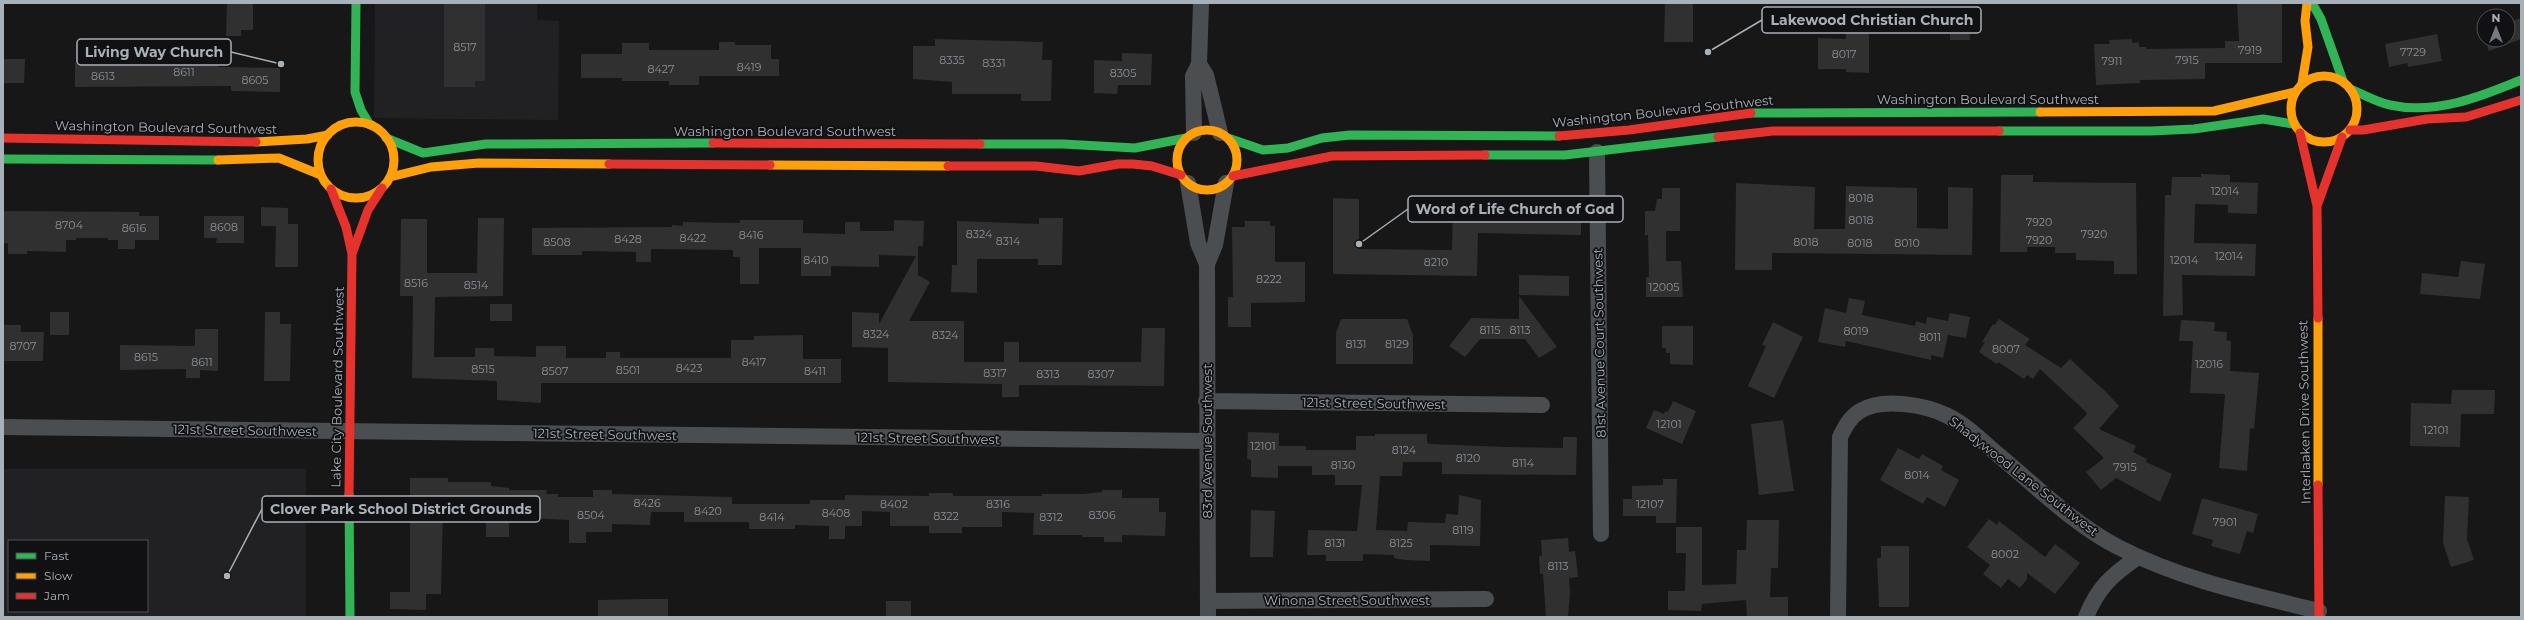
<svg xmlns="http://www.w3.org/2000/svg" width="2524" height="620" font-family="Montserrat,sans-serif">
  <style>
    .built { fill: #212123; fill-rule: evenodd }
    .building { fill: #303031 }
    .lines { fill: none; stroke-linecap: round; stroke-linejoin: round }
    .street { stroke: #4b4e50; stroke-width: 16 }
    .fast { stroke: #30b455; stroke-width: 9 }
    .slow { stroke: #ff9f0a; stroke-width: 9 }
    .jam { stroke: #e5322d; stroke-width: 9 }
    .labels { text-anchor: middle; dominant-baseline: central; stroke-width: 3.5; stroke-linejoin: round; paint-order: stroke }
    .number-label { font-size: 11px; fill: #8a9096 }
    .street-label { font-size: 13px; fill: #a8b0b8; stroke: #111113 }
    .leader { fill: none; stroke: #a8b0b8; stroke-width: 1.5 }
    .callout-dot { fill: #a8b0b8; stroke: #111113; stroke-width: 1.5 }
    .callout { fill: #111113; stroke: #a8b0b8; stroke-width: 1.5 }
    .callout-label { font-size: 14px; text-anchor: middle; font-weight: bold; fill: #a8b0b8 }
  </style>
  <rect width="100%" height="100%" fill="#171717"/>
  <path class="built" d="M375,3h162v17l22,1 -1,99 -184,-2z
    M3,469h303v148h-303zM9,541h138v70h-138z"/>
  <path class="building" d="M227,3h26v27h-12v6h-15z
    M444,3h41v78h-10v6h-31z
    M1665,3h28v39h-29z
    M2237,3h45v60h-77v16l-65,1v3l-44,2 -2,-41h16l-1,-4 23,-1v4l7,-1v5h7v2l79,-1v-7h14z
    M2521,18v21l-32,12 -4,-11h23v-18z
    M1950,25l19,1 1,14h-20z
    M1846,31l23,1v41l-23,-1v-3h-28v-31l28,1z
    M2437,34l5,27 -34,6 -1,-4 -18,4 -4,-23z
    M935,39l108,3 -1,18h10l-1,41h-30v-7h-69v-12l-39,-3v-33h22z
    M719,42h16v3h36v14h8v17h-80v9h-30v-4h-47v-3h-41v-24h41v-11h27v7h70z
    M98,52h16v13h35l1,-6h68v8l62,1v24l-49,-1v-5l-156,1v-24l23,1z
    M1122,53l30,1 -1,31h-33l-1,9 -23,-1v-33l28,1z
    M3,59h22l-1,24h-21z
    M2201,174l29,1v7l28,1 -1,31 -29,-1v-8l-33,-1 -1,39 62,1 -1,32 -73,-1 1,40 -20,1 2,-121h6l1,-18h29z
    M2001,175h32v7l103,1 1,91h-23v-13l-38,-1v-7h-21v-6h-28v5h-27z
    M1736,183l79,4 -1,42h31l1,-43 71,2v40l31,1v-42l25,1 -1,67 -200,-2v17h-37z
    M1662,188h18v43h-14v30h15l2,36h-37v-20h3l-1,-42h-3v-24h10l2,-12h5z
    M1333,198l26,1v50l93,1 1,-52 25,1v3l103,2v31l-103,-2 -1,43 -144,-2z
    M261,207l27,1v16h10v43h-23l1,-41h-15z
    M3,211l136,1v4h20v24h-24v9h-17v-9h-10v-2h-32v2h-10v12l-39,-1v3h-19v-11h-5z
    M204,216h40v27h-28l1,-5h-13z
    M478,218h26l-1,78 -68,1 -1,60h41v-9h19v8l42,1v-11h30v12h40v-6h14v6h111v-18h23v-4l49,-1v24h38v24h-300v20l-44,-3v-19l-85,-3 1,-82h-13l1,-77h26v54h50z
    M1039,218h24l-1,47h-24v-6h-61v34l-26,-1 1,-27h5v-44l82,3z
    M740,220h63v13l42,1v-12h15v9h34v-11l30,1 -1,25h-5v29l12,7 -21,39h55v41h40v-20h15v20h122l1,-34h23l-1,58 -145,-1v12h-17v-13l-114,-2v-34l-36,-1v-35l27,1v11l37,-68 -37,-1v12l-48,-1v10h-30v-28h-42v36h-19v-27h-7v-7l-82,-1v13h-15v-10l-54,-1v4h-50v-27l140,-1v-2l11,1v-4l57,1z
    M1245,221h25v5h5v36h30v40l-54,1v24h-23v-30h5l-1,-70h13z
    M2461,261l24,3 -5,35 -60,-5 2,-21 36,4z
    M1519,275l50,1v20l-50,-1z
    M1519,296l38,51 -18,11 -14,-19h-45l-15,18 -16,-11 22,-28 48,1z
    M1849,298l16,3 -3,14 53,11 1,-5 10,3 1,-7 21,4 2,-8 20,4 -4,21 -18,-3 -5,23 -12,-3v5l-85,-19 -1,6 -27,-5 7,-34 21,5z
    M490,304h22v17h-22z
    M50,312h19v23h-19z
    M265,312h15v12h11l-1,57h-26z
    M1341,319h66l6,16v29h-77v-31z
    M1999,319l31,20 -5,6 36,23 9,-9 37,34 12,13 -20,23 37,17 -3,6 14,7 -1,3 26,12 -12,28 -44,-24 -15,12 -15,-18 18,-14 -31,-30 14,-14 -1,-2 -46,-43 -7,10 -6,-4 -3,4 -26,-17 -1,2 -18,-12 6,-10h-3l11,-18 2,1z
    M2181,320l34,2 -1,9 13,1 -1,8 5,1 -1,30 29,2 -5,56 -4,-1 -3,43 -28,-3 6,-74 -35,-1 3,-52h-14z
    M1773,322l30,15 -29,61 -26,-12 18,-40 -4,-1z
    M3,325h18v7h23l-1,29h-40z
    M1662,326h31v39l-23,-1v-11h-4v-5h-4z
    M195,329h23v42l-18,-1v8h-14v-9l-66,1v-25l75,1z
    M2452,390h43l-1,24h-33l-1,33 -50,-1 1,-43 40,1z
    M1673,401l23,10 -14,33 -36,-16 8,-18 10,4 1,-3 3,1z
    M1783,420l11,71 -35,4 -8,-71z
    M1248,432l31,1v13h27v4h50v-14h19v-2h52v9l3,1 75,3 58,1v-11h14l-1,38 -134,-1v-12h-39l-1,14h-22l-4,54 31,1 1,-9 37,1 1,-9 12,1 1,-20 22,5 -1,46 -50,-1v16l-25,-1 -11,-2v-3l-31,-1v7h-37v-6h-19l1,-25 49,1 5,-46h-27v-10h-23v-9h-34v12l-27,-1v-17l-4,-1z
    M1898,448l21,11 3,-5 21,12 -2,4 18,10 -14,27 -18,-10 -4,7 -43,-24z
    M410,478h38v4h43v4l18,2v2h38l-1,4h12v3h35v-7h19v4l120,3v7h78v-4h35v-5l84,1v-3h24v3h89v-2h41l19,-2v-2h20v8h37v14h7l-1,24 -43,-1v7h-18v-5h-22v-2h-49l1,-22 -32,-1v15h-40v6h-33v-7h-39v-14l-28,-1v15h-17v13h-16v-13l-34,-1v4h-46v-7h-65v-10h-33l-1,13 -38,-1v8h-26v11h-17v-23l-60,-3v20h-23v-28l-43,-1 -2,86h-15v16l-36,-1v-17h20z
    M1663,479h14l-1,44h-20v-7h-33v-17h9v-13l31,-1z
    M2445,496l24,1 -2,42 7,21 -23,7 -8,-24z
    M2202,498l56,16 -5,19 -6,-2 -7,23 -29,-8 2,-6 -21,-6z
    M1251,510l24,1 -2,46h-23z
    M1989,519l8,6 2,-4 46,36 10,-13 25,19 -25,31 -28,-21v6l-7,9 -12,-9 -7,9 -18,-14 7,-9 -23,-18z
    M1747,520h32l-1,48h-7l-1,29h18v20h-41l-1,-17 -44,4 -1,7 -33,-1v-19h17l1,-38h-10v-26h26v58l34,-1 1,-34h9z
    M1568,538l1,14 6,-1 1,7 2,19 -9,1 1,15 -2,24h-22l-3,-43h-3l-1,-18h3l-1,-16z
    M1881,546h28v61h-30l-2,-49h4z
    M644,599h24v18h-70v-17z
    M886,601h25v16h-25z"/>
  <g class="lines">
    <path class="street" d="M1199,64l7,11 14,58
      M1194,133l-1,-57 6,-12 2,-61
      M1597,152l4,382
      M1188,183l10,60 9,21
      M1206,401l336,4
      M3,427l1203,14
      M1208,601l278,-2
      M1208,617l-1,-353 8,-19 11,-62
      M1838,617l2,-180c5,-10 10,-20 20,-26 23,-14 66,-6 88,5 18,9 33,24 48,37 39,32 77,71 122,94 64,33 132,47 201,64
      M2086,617c12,-30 26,-42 52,-60"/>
    <path class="fast" d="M356,3l-1,89 6,18 9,15
      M2312,3l9,16 22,62
      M2350,89c13,5 26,13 40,16 45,10 90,-8 131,-25
      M1751,113l289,-1
      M1999,131h152l43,-2 69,-10 30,5
      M386,138l37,15 63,-9 227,-1
      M1228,138l35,12 25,-2 34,-10 28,-3 209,1
      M980,144h83l72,4 51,-10
      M1485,155h80l153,-18
      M3,159l215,1
      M349,494l1,123"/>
    <path class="slow" d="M2291 109a33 33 0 1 1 66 0a33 33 0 1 1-66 0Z
      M2302,83l6,-36 -3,-26 2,-18
      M2040,112l174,-1 81,-19
      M318 160a38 38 0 1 1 76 0a38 38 0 1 1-76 0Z
      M1177 160a30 30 0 1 1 60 0a30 30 0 1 1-60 0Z
      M256,142l51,-3 21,-4
      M218,160l61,-2 42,17
      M770,165l178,1
      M390,177l41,-10 48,-4 130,1
      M2318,318v167"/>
    <path class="jam" d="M2350,130h13l64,-11 39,-2 55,-17
      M2300,133l17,73 1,112
      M1559,136l70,-6 122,-17
      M1718,137l55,-6h226
      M3,138l253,4
      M713,143l267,1
      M609,164l161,1
      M948,166h88l43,5 39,-7h15l19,2 29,9
      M1233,176l99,-20 153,-1
      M331,189l15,38 6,27 -3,240
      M2317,206l25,-69
      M352,254l16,-44 14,-22
      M2318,485l1,132"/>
  </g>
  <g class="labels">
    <g class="number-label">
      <text x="465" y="47">8517</text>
      <text x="2250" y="50">7919</text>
      <text x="2413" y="52">7729</text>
      <text x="1844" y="54">8017</text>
      <text x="952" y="60">8335</text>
      <text x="2187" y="60">7915</text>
      <text x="2112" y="61">7911</text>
      <text x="994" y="63">8331</text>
      <text x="749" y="67">8419</text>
      <text x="661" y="69">8427</text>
      <text x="184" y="72">8611</text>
      <text x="1123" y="73">8305</text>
      <text x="103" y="76">8613</text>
      <text x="255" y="80">8605</text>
      <text x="2225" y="191">12014</text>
      <text x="1861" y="198">8018</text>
      <text x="1861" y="220">8018</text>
      <text x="2039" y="222">7920</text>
      <text x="69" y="225">8704</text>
      <text x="224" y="227">8608</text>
      <text x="134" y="228">8616</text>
      <text x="979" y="234">8324</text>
      <text x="2094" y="234">7920</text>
      <text x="751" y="235">8416</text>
      <text x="693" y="238">8422</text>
      <text x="628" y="239">8428</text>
      <text x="2039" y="240">7920</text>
      <text x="1008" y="241">8314</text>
      <text x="557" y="242">8508</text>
      <text x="1806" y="242">8018</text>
      <text x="1860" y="243">8018</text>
      <text x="1907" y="243">8010</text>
      <text x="2229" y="256">12014</text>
      <text x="816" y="260">8410</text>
      <text x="2184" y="260">12014</text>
      <text x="1436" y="262">8210</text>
      <text x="1269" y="279">8222</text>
      <text x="416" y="283">8516</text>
      <text x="476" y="285">8514</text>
      <text x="1664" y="287">12005</text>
      <text x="1490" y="330">8115</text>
      <text x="1520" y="330">8113</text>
      <text x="1856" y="331">8019</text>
      <text x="876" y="334">8324</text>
      <text x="945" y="335">8324</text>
      <text x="1930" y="337">8011</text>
      <text x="1356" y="344">8131</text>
      <text x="1397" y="344">8129</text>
      <text x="23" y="346">8707</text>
      <text x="2006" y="349">8007</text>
      <text x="146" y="357">8615</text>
      <text x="202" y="362">8611</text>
      <text x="754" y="362">8417</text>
      <text x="2209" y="364">12016</text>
      <text x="689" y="368">8423</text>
      <text x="483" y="369">8515</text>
      <text x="628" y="370">8501</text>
      <text x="555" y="371">8507</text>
      <text x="815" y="371">8411</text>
      <text x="995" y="373">8317</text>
      <text x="1048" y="374">8313</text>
      <text x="1101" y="374">8307</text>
      <text x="1669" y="424">12101</text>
      <text x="2436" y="430">12101</text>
      <text x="1263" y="446">12101</text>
      <text x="1404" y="450">8124</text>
      <text x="1468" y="458">8120</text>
      <text x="1523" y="463">8114</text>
      <text x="1343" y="465">8130</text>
      <text x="2125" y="467">7915</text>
      <text x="1917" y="475">8014</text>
      <text x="647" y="503">8426</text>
      <text x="894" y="504">8402</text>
      <text x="998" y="504">8316</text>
      <text x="1650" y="504">12107</text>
      <text x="708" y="511">8420</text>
      <text x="836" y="513">8408</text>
      <text x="591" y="515">8504</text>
      <text x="1102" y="515">8306</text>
      <text x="946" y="516">8322</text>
      <text x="772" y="517">8414</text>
      <text x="1051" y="517">8312</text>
      <text x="2225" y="522">7901</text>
      <text x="1463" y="530">8119</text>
      <text x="1335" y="543">8131</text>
      <text x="1401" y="543">8125</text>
      <text x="2005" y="554">8002</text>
      <text x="1558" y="566">8113</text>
    </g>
    <g class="street-label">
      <text x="1988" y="99">Washington Boulevard Southwest</text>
      <text transform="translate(1663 111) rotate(-6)">Washington Boulevard Southwest</text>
      <text transform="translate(166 127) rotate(1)">Washington Boulevard Southwest</text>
      <text x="785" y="131">Washington Boulevard Southwest</text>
      <text transform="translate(1599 343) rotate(-91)">81st Avenue Court Southwest</text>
      <text transform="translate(337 387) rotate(-89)">Lake City Boulevard Southwest</text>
      <text transform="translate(1374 403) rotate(1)">121st Street Southwest</text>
      <text transform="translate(2304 412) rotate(-91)">Interlaaken Drive Southwest</text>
      <text transform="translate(245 430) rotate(1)">121st Street Southwest</text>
      <text transform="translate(605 434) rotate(1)">121st Street Southwest</text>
      <text transform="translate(928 438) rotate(1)">121st Street Southwest</text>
      <text transform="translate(1207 441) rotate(-90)">83rd Avenue Southwest</text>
      <text transform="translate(2024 476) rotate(38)">Shadywood Lane Southwest</text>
      <text x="1347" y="600">Winona Street Southwest</text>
    </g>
  </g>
  <path class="leader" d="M1708 52L1762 20M281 64L231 52M1359 244L1408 209M227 576L262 509"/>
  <g class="callout-dot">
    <circle cx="1708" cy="52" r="4"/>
    <circle cx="281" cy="64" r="4"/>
    <circle cx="1359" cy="244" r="4"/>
    <circle cx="227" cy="576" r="4"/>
  </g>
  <g class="callout">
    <rect x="1762" y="7" width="219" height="26" rx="4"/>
    <rect x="77" y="39" width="154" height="26" rx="4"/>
    <rect x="1408" y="196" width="215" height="26" rx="4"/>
    <rect x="262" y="496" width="278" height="26" rx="4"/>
  </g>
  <g class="callout-label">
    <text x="1872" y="25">Lakewood Christian Church</text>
    <text x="154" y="57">Living Way Church</text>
    <text x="1515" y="214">Word of Life Church of God</text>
    <text x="401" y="514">Clover Park School District Grounds</text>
  </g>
  <rect width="2524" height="620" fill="none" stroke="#a8b0b8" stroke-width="8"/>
  <rect x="8" y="540" width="140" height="72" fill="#111113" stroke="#4d5155"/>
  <rect x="16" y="553" width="20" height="6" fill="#30b455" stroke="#4d5155"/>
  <text x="44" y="560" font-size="12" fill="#a8b0b8">Fast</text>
  <rect x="16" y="573" width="20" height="6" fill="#ff9f0a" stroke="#4d5155"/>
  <text x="44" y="580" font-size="12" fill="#a8b0b8">Slow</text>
  <rect x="16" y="593" width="20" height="6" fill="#e5322d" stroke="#4d5155"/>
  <text x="44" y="600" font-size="12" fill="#a8b0b8">Jam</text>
  <g transform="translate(2496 28)"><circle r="19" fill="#111113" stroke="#4d5155"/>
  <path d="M0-3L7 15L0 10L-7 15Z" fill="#757a80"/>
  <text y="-6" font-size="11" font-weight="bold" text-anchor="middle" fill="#a8b0b8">N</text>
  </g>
</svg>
